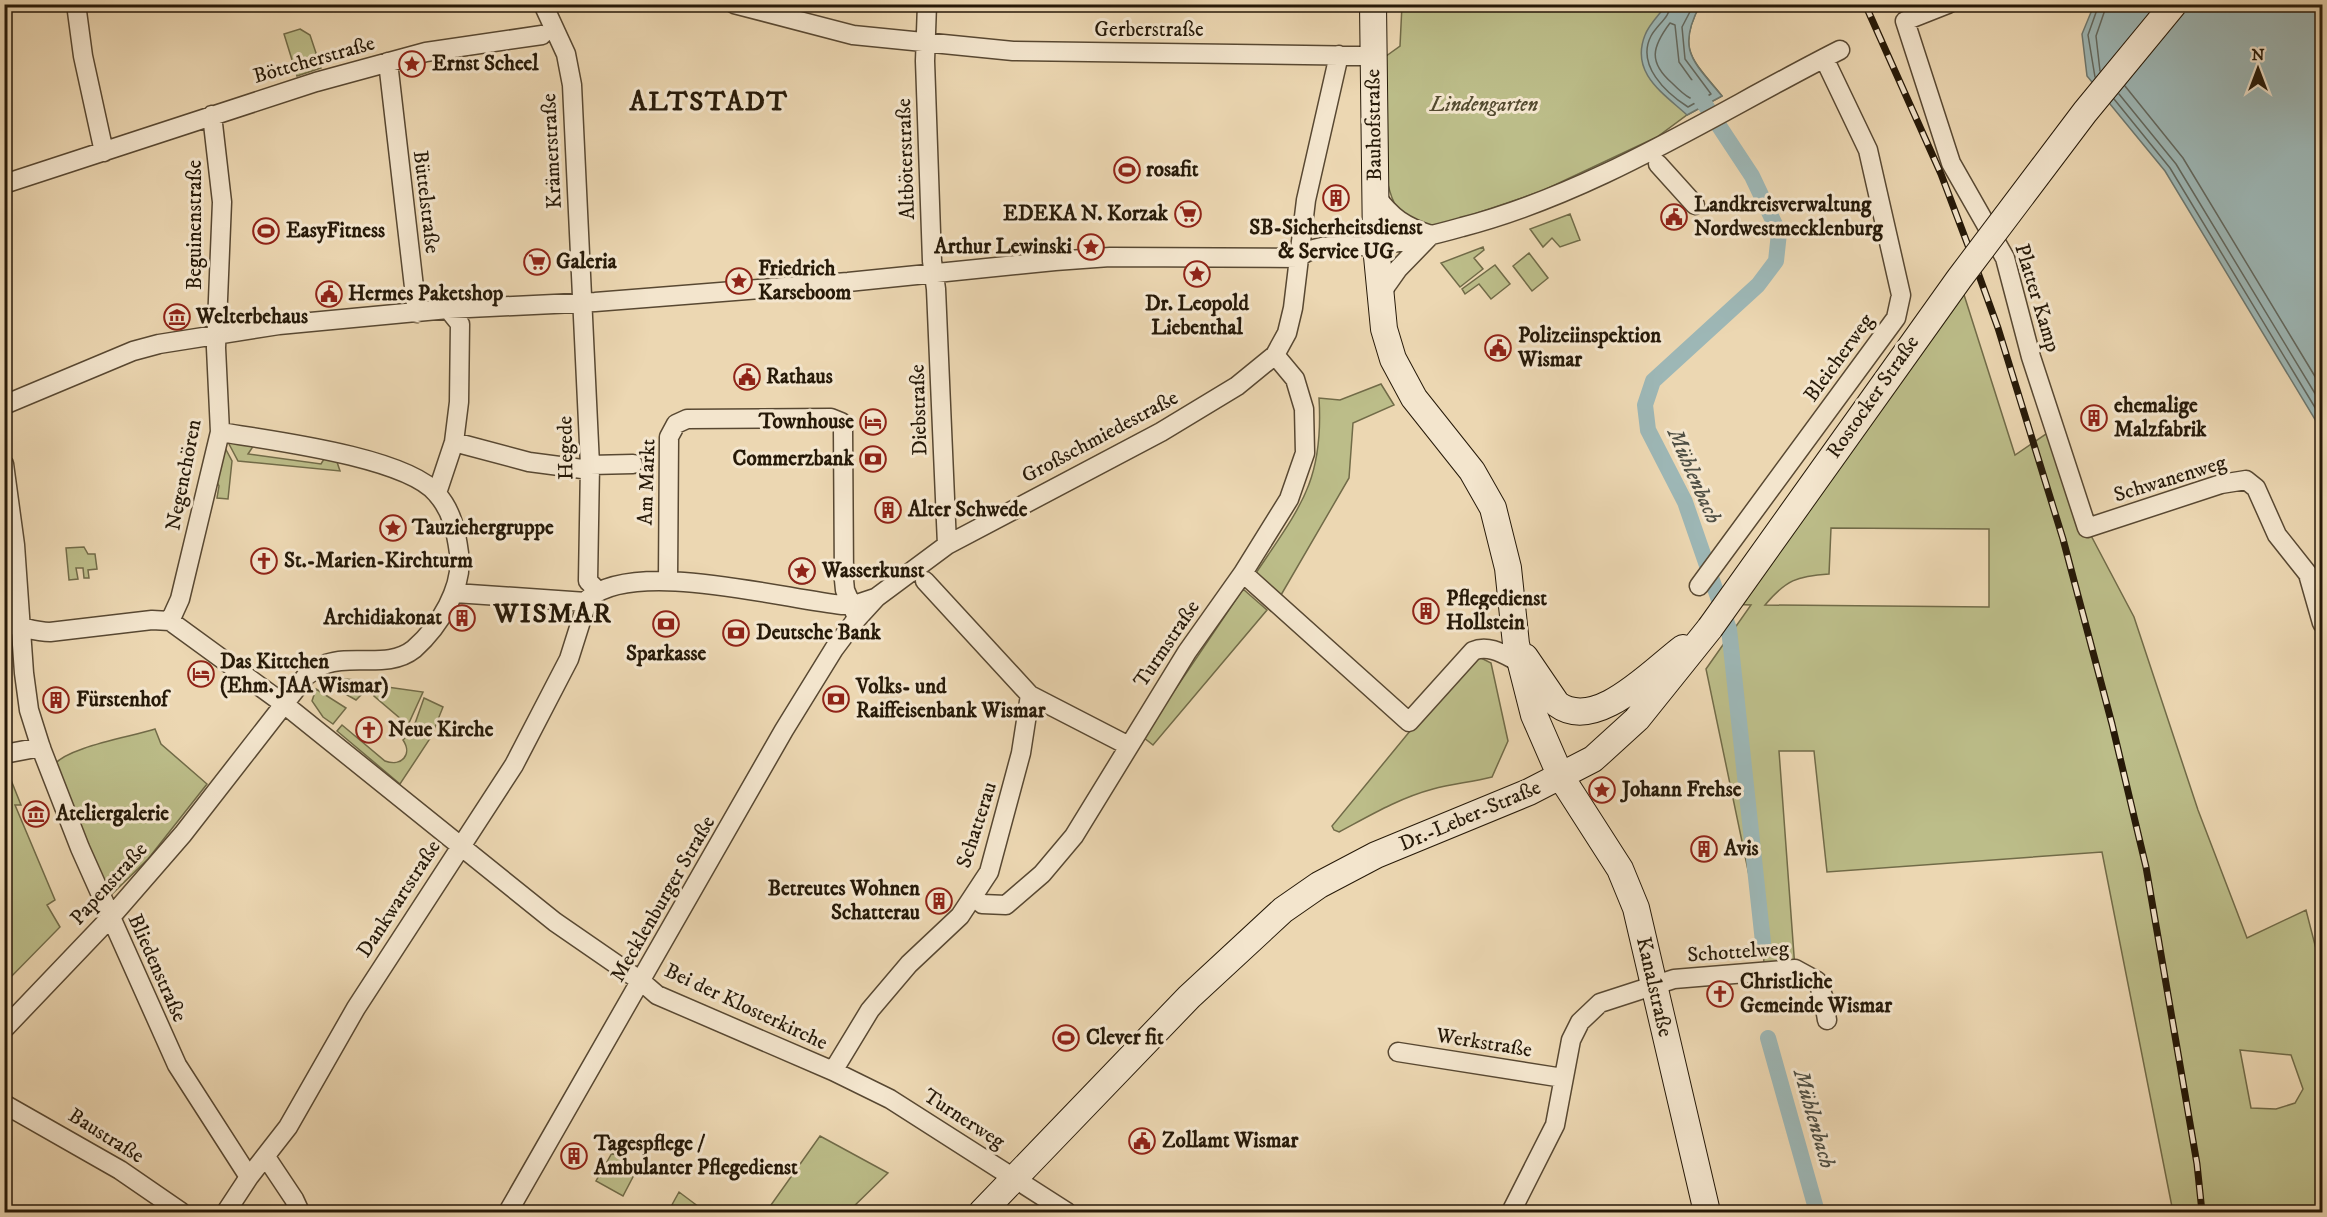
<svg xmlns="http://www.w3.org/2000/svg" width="2327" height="1217" font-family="'IM FELL DW Pica',serif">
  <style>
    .green { fill: #bcbd89; stroke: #716b48; stroke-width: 1.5; fill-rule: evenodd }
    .water { fill: #9db7b6; stroke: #6d7870; stroke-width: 1.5 }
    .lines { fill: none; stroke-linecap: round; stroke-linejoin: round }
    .shore { stroke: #62685f; stroke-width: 1.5 }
    .canal { stroke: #9db7b6; stroke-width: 16 }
    .street-casing { stroke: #584832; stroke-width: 21 }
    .secondary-casing { stroke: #261908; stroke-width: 28 }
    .street { stroke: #f3e5cd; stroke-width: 18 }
    .secondary { stroke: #f3e5cd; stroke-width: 26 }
    .rail-casing { stroke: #261908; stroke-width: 7 }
    .rail { stroke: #f3e5cd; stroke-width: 4.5; stroke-dasharray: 14; stroke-linecap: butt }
    .secondary-bridge-casing { stroke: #261908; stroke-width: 28; stroke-linecap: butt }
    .secondary-bridge { stroke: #f3e5cd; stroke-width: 26 }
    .labels { text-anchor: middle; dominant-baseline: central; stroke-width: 6; stroke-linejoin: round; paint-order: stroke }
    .street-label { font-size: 21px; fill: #261908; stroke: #f3e5cd }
    .poi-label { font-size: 21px; font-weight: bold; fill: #261908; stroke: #f3e5cd; text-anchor: start }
    .park-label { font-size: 21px; font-style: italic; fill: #534a2f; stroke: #f3e5cd }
    .water-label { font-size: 22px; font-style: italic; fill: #505045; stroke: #f3e5cd }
    .district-label { font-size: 27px; font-weight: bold; letter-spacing: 1.5px; fill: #261908; stroke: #f3e5cd }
  </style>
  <rect width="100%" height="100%" fill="#ecd7b2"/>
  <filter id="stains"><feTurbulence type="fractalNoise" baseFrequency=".00333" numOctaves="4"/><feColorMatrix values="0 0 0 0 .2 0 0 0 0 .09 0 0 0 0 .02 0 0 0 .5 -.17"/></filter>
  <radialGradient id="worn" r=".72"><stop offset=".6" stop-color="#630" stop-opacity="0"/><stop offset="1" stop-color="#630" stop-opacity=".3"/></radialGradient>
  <path class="green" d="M1402,5h298c-24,45 -7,55 22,91l-35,19 -30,22 -115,54 -109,37c-10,-9 -24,-8 -33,-17 -23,-22 -17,-120 -18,-152l18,-13z
    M300,29l10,6 11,33 -24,8 -13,-42z
    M1570,214l10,26 -20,7 -8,-9 -9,9 -13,-18z
    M1483,247l1,3 -10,8 9,11 -23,18 -19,-24z
    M1529,253l19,25 -16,13 -19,-25z
    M1495,265l15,19 -19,15 -12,-15 -14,10 -3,-5z
    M1959,279l56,176 40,-27 32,100 47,89 64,193 49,128 59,-28 16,62v240h-149l-71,-360 -275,20 -13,-121h-35l16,218 -31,-3 -1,-24 -57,-273 45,-64 -23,-1zM1831,528l158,1v78l-224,-2c21,-25 32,-29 64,-31zM2240,1050l51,5 12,34 -8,14 -19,6 -25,-1z
    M1381,384l13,21 -41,18 -4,55 -68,117 -25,-22c44,-66 68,-92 63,-175l21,2z
    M235,439l21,3 -8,12 73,10 6,-10 8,2 5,15 -102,-10 -9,-17z
    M223,444l9,17 -4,38 -11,-1 2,-12 -7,-13z
    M84,547l4,7h7l2,15 -9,1 1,8h-5l-1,-10h-7l2,11 -9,1 -3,-32z
    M1243,589l24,21 -114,135 -10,-8z
    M1470,658h11l10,5 17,78 -16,36c-20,5 -40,7 -59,12 -34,9 -64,27 -94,43l-5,-2 -2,-4z
    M333,678l34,3 3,5 -14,14 -32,-18z
    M380,686l43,6 -15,33 -34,-29z
    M316,689l30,19 -13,16 -10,-7 -11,-16z
    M424,698l19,9 -12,30 -31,47 -63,-53 5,-6 43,36c16,6 28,-6 18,-21l10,-11z
    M155,729l6,15 46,40 -59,75 -40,39 -55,-132c13,-19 78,-29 102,-37z
    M5,765l16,40h-6l40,95 -8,5 13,22 -55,56z
    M820,1136l68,37 -40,39h-82z
    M612,1153l19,10 4,10 -12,23 -27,-15z
    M679,1192l20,15 -5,5h-26z"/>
  <path class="water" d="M1667,4l33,1c-24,45 -7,56 22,91l-35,19c-24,-22 -57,-42 -42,-80 4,-11 15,-21 22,-31z
    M2094,5h228v426l-157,-260 -78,-95 -5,-42z
    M789 571a13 13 0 1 1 26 0a13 13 0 1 1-26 0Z"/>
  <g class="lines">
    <path class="shore" d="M1671,4c-1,13 -14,21 -20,32 -15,29 15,57 37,71l23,-13 -26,-35 -3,-32 12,-23
      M1670,23l5,2 4,37 20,28 -9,8c-6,-3 -12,-9 -18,-15 -24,-21 -20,-36 -2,-60z
      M2100,71l-4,-35 11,-32
      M2095,77l-7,-42 11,-31
      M2125,86l58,72 139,230
      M2119,94l57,70 146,241
      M2114,99l56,69 152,251"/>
    <path class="canal" d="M1694,88l58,88 27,57 -3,28 -18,24 -105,96 -8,24 3,25 37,72 44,127 34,313
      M1768,1038l49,174"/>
    <g class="street-casing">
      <path id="street" d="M76,4l7,52 21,96
        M543,4l23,50 6,31 18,380 -2,116 10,10
        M734,4l119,31 160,16 360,5
        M927,4l-2,57 7,200 4,28 11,256
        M1948,4l-43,17 46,142 54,95 26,99 56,171 134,-44 25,-4 10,8 21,47 31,39 14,49
        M388,62l29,251
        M1658,164l37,41
        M4,184l312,-102 110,-30 116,-17
        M1375,195c17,23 29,31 56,40l-33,34 -17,24
        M1299,258c6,-7 14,-9 23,-11 18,-3 37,1 55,-2 28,-3 57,-10 85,-18 135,-35 255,-115 378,-177
        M4,405l129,-54 26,-7 120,-19 169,-16 147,-7 253,-20 207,-21 55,-4 189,1
        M454,442l75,20 61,8
        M4,464l11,81 9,128 5,37 12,38 39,100 97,217 72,112
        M590,465l43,-1
        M437,493l17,-51 5,-40 1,-78 -12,-15
        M1243,573l166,149 64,-71c16,-7 32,4 46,11
        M668,581l1,-144 7,-13 11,-5 144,-1 10,4 2,6 1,152 1,10 10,23
        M925,581l105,114 97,50
        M1699,586l197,-268 5,-23 -33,-145 -44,-92
        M455,593l131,9
        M170,621l10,-22 40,-167 -4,-84 6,-146 -10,-87
        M4,624c16,1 30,8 46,8l102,-12 18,1 114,83 271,218 87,60 15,13 176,76 57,28 177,113
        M4,754l37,-7
        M974,896l8,8 24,1 36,-31 32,-38 113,-184 56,-79 46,-74 16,-46 -1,-44 -9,-30 -20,-24
        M4,1029l106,-111 73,-84 123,-158c6,-4 13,-10 20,-12 28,-10 63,5 88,-15 25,-22 50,-62 45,-96 -3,-22 -7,-42 -22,-59 -30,-37 -169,-54 -217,-62
        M1398,1052l165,26
        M833,1071l37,-61 39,-46 51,-48 29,-44 32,-119 9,-58
        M4,1104l116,66 61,42
        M266,1157l28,42 6,13
        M226,1212l23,-35 39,-50 68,-119 158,-243 55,-106 19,-60c46,-41 195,0 254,6l15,-1 18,-6
        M508,1212l276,-482 50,-81 21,-28 22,-24 70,-52 214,-113 76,-46 38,-31 12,-22 6,-25 13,-108 33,-145
        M1511,1212l44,-87 16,-85 9,-18 20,-19 74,-24 121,-10 22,12 6,15 4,24"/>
    </g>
    <g class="secondary-casing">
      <path id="secondary" d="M1373,4l3,242 8,83 9,30 21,39 58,73 21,37 15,60 8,76 18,71 27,62 59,92 16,39 71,304
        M1525,657l32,47c39,29 95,-33 126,-56
        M982,1212l207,-215 94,-87 36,-25 57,-30 153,-63 64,-33 44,-40 73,-91"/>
    </g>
    <use href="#street" class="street"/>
    <use href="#secondary" class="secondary"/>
    <g class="rail-casing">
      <path id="rail" d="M1865,4l76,170 31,82 26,72 65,211 49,185 34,143 51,297 5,48"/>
    </g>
    <use href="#rail" class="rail"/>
    <g class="secondary-bridge-casing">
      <path id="secondary-bridge" d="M1710,628l249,-349 126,-167 89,-108"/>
    </g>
    <use href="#secondary-bridge" class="secondary-bridge"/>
  </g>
  <defs>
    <g id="sight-ring" transform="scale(1.35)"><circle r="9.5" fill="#f3e5cd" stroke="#8f2418" stroke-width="1.5"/><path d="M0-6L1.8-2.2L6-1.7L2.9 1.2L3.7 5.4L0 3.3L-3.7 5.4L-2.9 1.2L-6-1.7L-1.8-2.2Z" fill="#8f2418"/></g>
    <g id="stadium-ring" transform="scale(1.35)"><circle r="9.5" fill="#f3e5cd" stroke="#8f2418" stroke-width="1.5"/><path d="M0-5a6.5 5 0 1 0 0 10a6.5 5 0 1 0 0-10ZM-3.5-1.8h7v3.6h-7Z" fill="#8f2418"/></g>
    <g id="building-ring" transform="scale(1.35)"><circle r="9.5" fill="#f3e5cd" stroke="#8f2418" stroke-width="1.5"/><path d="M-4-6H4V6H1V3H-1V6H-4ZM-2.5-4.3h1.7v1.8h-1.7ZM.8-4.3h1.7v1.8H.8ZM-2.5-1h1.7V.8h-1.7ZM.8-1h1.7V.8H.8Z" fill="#8f2418"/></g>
    <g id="supermarket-ring" transform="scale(1.35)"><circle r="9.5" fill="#f3e5cd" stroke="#8f2418" stroke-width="1.5"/><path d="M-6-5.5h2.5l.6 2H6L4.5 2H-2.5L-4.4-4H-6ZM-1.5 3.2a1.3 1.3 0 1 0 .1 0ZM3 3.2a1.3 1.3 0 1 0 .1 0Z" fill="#8f2418"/></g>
    <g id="civic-ring" transform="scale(1.35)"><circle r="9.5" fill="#f3e5cd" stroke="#8f2418" stroke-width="1.5"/><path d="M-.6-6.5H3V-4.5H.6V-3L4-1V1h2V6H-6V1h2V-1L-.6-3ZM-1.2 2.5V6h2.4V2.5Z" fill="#8f2418"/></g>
    <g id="museum-ring" transform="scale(1.35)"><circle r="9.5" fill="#f3e5cd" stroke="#8f2418" stroke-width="1.5"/><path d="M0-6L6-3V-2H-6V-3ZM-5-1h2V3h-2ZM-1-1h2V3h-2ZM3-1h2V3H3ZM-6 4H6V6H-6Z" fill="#8f2418"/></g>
    <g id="hotel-ring" transform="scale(1.35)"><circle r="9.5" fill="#f3e5cd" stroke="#8f2418" stroke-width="1.5"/><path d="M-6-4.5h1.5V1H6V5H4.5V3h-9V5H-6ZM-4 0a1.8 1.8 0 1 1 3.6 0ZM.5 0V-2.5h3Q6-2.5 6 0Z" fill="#8f2418"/></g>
    <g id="bank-ring" transform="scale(1.35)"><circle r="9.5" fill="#f3e5cd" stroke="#8f2418" stroke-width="1.5"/><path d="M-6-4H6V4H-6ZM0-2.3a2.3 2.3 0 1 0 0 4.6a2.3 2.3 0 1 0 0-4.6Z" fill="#8f2418"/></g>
    <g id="church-ring" transform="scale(1.35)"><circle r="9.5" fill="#f3e5cd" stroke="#8f2418" stroke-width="1.5"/><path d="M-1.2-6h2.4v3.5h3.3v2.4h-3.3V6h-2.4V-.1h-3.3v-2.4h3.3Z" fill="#8f2418"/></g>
  </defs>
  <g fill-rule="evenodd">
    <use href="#sight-ring" x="412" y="64"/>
    <use href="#stadium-ring" x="1127" y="170"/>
    <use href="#building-ring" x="1336" y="198"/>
    <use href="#supermarket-ring" x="1188" y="214"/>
    <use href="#civic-ring" x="1674" y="217"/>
    <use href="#stadium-ring" x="266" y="231"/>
    <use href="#sight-ring" x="1091" y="247"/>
    <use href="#supermarket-ring" x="537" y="262"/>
    <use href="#sight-ring" x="1197" y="274"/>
    <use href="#sight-ring" x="739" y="281"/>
    <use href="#civic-ring" x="329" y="294"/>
    <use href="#museum-ring" x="177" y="317"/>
    <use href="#civic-ring" x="1498" y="348"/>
    <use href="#civic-ring" x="747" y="377"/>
    <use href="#building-ring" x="2094" y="418"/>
    <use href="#hotel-ring" x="873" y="422"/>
    <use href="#bank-ring" x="873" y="459"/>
    <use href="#building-ring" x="888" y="510"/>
    <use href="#sight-ring" x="393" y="528"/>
    <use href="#church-ring" x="264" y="561"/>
    <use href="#sight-ring" x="802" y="571"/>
    <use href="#building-ring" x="1426" y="611"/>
    <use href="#building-ring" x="462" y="618"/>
    <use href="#bank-ring" x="666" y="624"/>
    <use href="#bank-ring" x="736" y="633"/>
    <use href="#hotel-ring" x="201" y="674"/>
    <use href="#bank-ring" x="836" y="699"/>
    <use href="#building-ring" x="56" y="700"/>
    <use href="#church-ring" x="369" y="730"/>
    <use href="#sight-ring" x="1602" y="790"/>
    <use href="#museum-ring" x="36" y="814"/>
    <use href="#building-ring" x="1704" y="849"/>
    <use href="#building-ring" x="939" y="901"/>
    <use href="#church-ring" x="1720" y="994"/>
    <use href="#stadium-ring" x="1066" y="1038"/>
    <use href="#civic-ring" x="1142" y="1141"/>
    <use href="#building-ring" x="574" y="1156"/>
  </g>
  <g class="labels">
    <g class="street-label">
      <text x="1149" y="30">Gerberstraße</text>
      <text transform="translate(314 60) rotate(-16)">Böttcherstraße</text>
      <text transform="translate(1374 125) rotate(-91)">Bauhofstraße</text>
      <text transform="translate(552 151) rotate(-93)">Krämerstraße</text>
      <text transform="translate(906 159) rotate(-92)">Altböterstraße</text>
      <text transform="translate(426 202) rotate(83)">Büttelstraße</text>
      <text transform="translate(195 225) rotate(-90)">Beguinenstraße</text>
      <text transform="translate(2037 298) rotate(73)">Platter Kamp</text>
      <text transform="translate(1839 358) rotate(-54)">Bleicherweg</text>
      <text transform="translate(1873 397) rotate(-55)">Rostocker Straße</text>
      <text transform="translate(919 410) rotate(-92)">Diebstraße</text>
      <text transform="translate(1100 437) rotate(-28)">Großschmiedestraße</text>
      <text transform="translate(566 448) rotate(-91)">Hegede</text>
      <text transform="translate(184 475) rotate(-79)">Negenchören</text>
      <text transform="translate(2170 479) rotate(-17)">Schwanenweg</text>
      <text transform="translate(647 482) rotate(-88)">Am Markt</text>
      <text transform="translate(1167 644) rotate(-56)">Turmstraße</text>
      <text transform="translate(1470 816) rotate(-23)">Dr.-Leber-Straße</text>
      <text transform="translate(977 825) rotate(-72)">Schatterau</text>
      <text transform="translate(109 884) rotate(-48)">Papenstraße</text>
      <text transform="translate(399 899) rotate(-57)">Dankwartstraße</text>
      <text transform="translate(663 899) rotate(-60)">Mecklenburger Straße</text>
      <text transform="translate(1738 952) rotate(-4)">Schottelweg</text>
      <text transform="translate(157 968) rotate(66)">Bliedenstraße</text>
      <text transform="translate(1654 987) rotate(77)">Kanalstraße</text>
      <text transform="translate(746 1007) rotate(25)">Bei der Klosterkirche</text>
      <text transform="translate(1484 1043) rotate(9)">Werkstraße</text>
      <text transform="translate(964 1119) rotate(33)">Turnerweg</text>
      <text transform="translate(106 1136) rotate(32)">Baustraße</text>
    </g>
    <g class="poi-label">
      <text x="432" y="64">Ernst Scheel</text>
      <text x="1146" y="170">rosafit</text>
      <text x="1694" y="205">Landkreisverwaltung<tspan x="1694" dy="24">Nordwestmecklenburg</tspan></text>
      <text x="1168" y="214" text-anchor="end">EDEKA N. Korzak</text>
      <text x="1336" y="228" text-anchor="middle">SB-Sicherheitsdienst<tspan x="1336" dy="24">&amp; Service UG</tspan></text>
      <text x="286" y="231">EasyFitness</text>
      <text x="1072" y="247" text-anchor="end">Arthur Lewinski</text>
      <text x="556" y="262">Galeria</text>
      <text x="758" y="269">Friedrich<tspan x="758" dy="24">Karseboom</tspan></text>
      <text x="348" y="294">Hermes Paketshop</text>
      <text x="1197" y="304" text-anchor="middle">Dr. Leopold<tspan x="1197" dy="24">Liebenthal</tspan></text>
      <text x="196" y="317">Welterbehaus</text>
      <text x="1518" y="336">Polizeiinspektion<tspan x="1518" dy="24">Wismar</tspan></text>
      <text x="766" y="377">Rathaus</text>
      <text x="2114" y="406">ehemalige<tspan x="2114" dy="24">Malzfabrik</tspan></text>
      <text x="854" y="422" text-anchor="end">Townhouse</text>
      <text x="854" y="459" text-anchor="end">Commerzbank</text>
      <text x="908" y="510">Alter Schwede</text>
      <text x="412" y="528">Tauziehergruppe</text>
      <text x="284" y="561">St.-Marien-Kirchturm</text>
      <text x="822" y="571">Wasserkunst</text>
      <text x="1446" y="599">Pflegedienst<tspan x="1446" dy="24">Hollstein</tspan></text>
      <text x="442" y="618" text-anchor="end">Archidiakonat</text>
      <text x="756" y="633">Deutsche Bank</text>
      <text x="666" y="654" text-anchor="middle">Sparkasse</text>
      <text x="220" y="662">Das Kittchen<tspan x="220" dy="24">(Ehm. JAA Wismar)</tspan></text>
      <text x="856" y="687">Volks- und<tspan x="856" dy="24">Raiffeisenbank Wismar</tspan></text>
      <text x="76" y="700">Fürstenhof</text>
      <text x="388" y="730">Neue Kirche</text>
      <text x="1622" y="790">Johann Frehse</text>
      <text x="56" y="814">Ateliergalerie</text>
      <text x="1724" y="849">Avis</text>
      <text x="920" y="889" text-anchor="end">Betreutes Wohnen<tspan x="920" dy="24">Schatterau</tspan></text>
      <text x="1740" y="982">Christliche<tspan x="1740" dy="24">Gemeinde Wismar</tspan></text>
      <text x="1086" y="1038">Clever fit</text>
      <text x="1162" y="1141">Zollamt Wismar</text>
      <text x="594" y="1144">Tagespflege /<tspan x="594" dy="24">Ambulanter Pflegedienst</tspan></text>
    </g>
    <g class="park-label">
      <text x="1484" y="105">Lindengarten</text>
    </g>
    <g class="water-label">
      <text transform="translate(1694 476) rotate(66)">Mühlenbach</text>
      <text transform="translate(1814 1119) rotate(74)">Mühlenbach</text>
    </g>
    <g class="district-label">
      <text x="709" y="102">ALTSTADT</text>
      <text x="553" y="614">WISMAR</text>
    </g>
  </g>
  <rect width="2327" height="1217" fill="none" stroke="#ecd7b2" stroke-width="24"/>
  <rect x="6" y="6" width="2315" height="1205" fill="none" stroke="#261908" stroke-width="3"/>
  <rect x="12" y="12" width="2303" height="1193" fill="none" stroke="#261908" stroke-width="1.5"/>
  <g transform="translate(2258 69)" stroke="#f3e5cd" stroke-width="4.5" paint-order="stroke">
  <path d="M0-4.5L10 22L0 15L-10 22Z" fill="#261908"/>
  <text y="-9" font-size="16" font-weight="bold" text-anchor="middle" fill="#261908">N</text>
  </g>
  <rect width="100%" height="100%" filter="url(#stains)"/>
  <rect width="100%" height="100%" fill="url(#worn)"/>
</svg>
